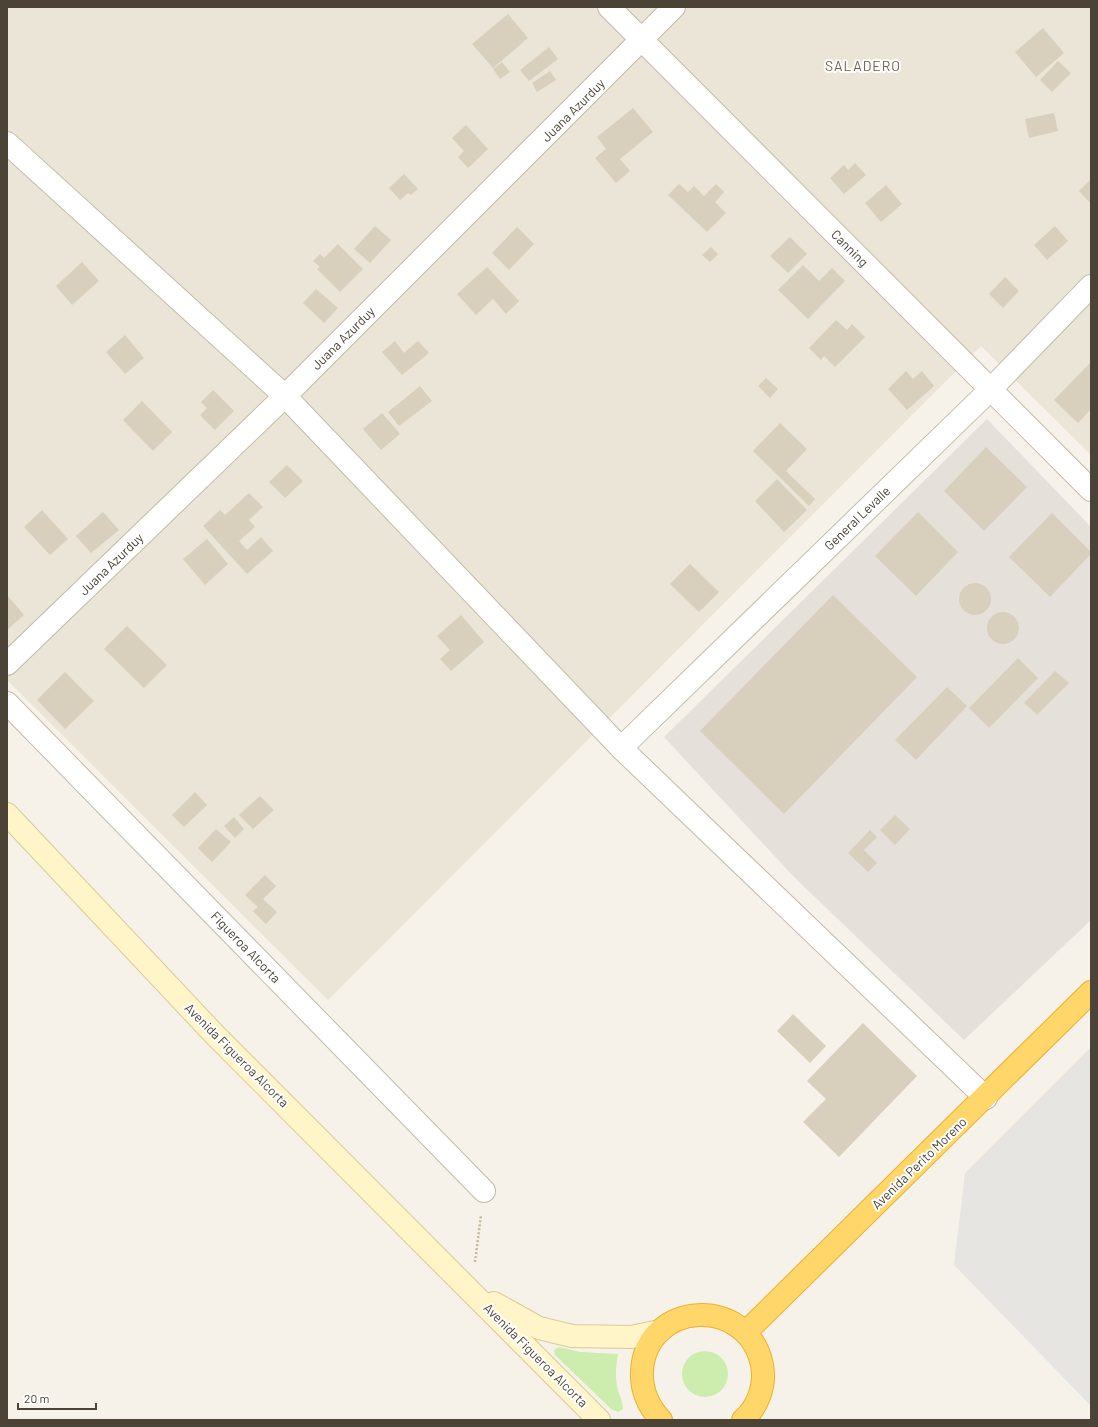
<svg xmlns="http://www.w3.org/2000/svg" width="1098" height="1427" font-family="Barlow,sans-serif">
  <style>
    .residential { fill: #eae5d6 }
    .industrial { fill: #e5e1da }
    .green { fill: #cdedae }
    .parking { fill: #e7e5e1 }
    .building { fill: #d8cfbd }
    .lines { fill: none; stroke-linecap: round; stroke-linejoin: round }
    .street-casing { stroke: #c2bbaa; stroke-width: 24 }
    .secondary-casing { stroke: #dacb95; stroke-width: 24 }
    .highway-casing { stroke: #ebb02d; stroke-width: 24 }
    .path { stroke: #c5b89a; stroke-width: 2.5; stroke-dasharray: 2 2; stroke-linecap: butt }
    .street { stroke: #fff; stroke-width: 22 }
    .secondary { stroke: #fff5c9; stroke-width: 22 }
    .highway { stroke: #ffd66a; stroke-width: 22 }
    .labels { text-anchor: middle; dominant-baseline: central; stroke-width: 4; stroke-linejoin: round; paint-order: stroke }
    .street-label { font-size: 13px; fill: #4a4336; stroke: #fff }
    .neighbourhood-label { font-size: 14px; letter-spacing: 1px; fill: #6e624c; stroke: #fff }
  </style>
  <rect width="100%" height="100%" fill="#f6f2e9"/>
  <path class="residential" d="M10,7h1081v448l-110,-109 -653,654 -321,-320v-670z"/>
  <path class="industrial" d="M987,419l104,108v393l-127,120 -170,-163 -130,-140z"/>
  <path class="green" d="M559,1347l21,5 38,2c-2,11 -3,22 -1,33 2,8 6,14 6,22l-5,3 -7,-3 -56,-54 -1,-5z
    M682 1374a23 23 0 1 1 46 0a23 23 0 1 1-46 0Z"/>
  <path class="parking" d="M1091,1047v359l-137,-141 11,-92z"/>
  <path class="building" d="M508,14l20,24 -35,30 -21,-24z
    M1043,28l21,25 -28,24 -21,-25z
    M549,47l9,12 -29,22 -9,-11z
    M1058,61l13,12 -19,19 -12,-12z
    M502,62l8,10 -10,7 -7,-10z
    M550,71l6,9 -19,12 -5,-9z
    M633,108l20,24 -33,27 10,12 -14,12 -21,-25 11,-9 -9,-12z
    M1054,113l4,18 -29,7 -4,-19z
    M466,125l22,24 -20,19 -10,-11 6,-6 -12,-13z
    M855,163l11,12 -22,19 -14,-16 14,-13 4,5z
    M404,174l14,15 -7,6 -3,-2 -8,7 -11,-12z
    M1091,179v25l-12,-13z
    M679,184l9,8 6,-6 10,10 12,-12 8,8 -9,10 11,11 -19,19 -39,-37z
    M886,185l16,19 -21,18 -16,-19z
    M375,226l16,14 -21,23 -16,-14z
    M1055,226l13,15 -21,19 -13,-15z
    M517,227l17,17 -25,26 -17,-17z
    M790,237l17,17 -19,19 -18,-17z
    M338,244l25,25 -23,23 -23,-23 3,-2 -7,-6 7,-7 4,4z
    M711,247l7,7 -8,8 -8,-7z
    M82,262l17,19 -27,24 -16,-19z
    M803,265l16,16 13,-13 13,13 -37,38 -30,-29z
    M487,267l32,34 -13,13 -13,-15 -17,16 -19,-21z
    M1005,277l14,14 -16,17 -14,-14z
    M316,289l22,19 -14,15 -21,-20z
    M836,320l11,10 5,-6 13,13 -30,30 -11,-11 -3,4 -12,-12z
    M125,335l19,23 -19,16 -19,-22z
    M395,341l9,12 14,-12 11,12 -27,22 -20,-23z
    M1091,362v47l-13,14 -24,-23z
    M906,371l7,8 9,-8 12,15 -27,24 -19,-21z
    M766,378l12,11 -8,9 -12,-12z
    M420,386l12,15 -33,25 -11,-14z
    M213,390l21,21 -19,19 -15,-15 7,-7 -6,-6z
    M142,401l30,31 -19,19 -30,-31z
    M382,413l18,21 -19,16 -18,-21z
    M780,423l27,26 -21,22 29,28 -6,7 -56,-55z
    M986,447l41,40 -43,44 -40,-40z
    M287,465l16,16 -18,17 -16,-16z
    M777,479l30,31 -23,22 -29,-31z
    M249,493l14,14 -14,13 6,7 -16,14 8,9 14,-13 12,14 -26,23 -44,-48 17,-16 5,5z
    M42,510l26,29 -18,16 -26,-28z
    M103,512l16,18 -28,23 -15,-17z
    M918,512l40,40 -42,44 -41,-40z
    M1052,513l39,39v2l-41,43 -41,-40z
    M207,539l21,25 -23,21 -22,-26z
    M690,564l29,28 -20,20 -29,-28z
    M959 599a16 16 0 1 1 32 0a16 16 0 1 1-32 0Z
    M7,595l17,20 -17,15z
    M833,595l84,82 -133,137 -84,-83z
    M987 628a16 16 0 1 1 32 0a16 16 0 1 1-32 0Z
    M461,615l23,27 -33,29 -11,-12 10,-9 -13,-14z
    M127,626l40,39 -23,23 -40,-39z
    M1018,658l20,20 -49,50 -20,-20z
    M1055,671l14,12 -32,32 -13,-12z
    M65,672l29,29 -29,28 -28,-29z
    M947,687l20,19 -51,54 -21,-20z
    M195,792l12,13 -23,22 -12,-12z
    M260,796l14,14 -21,19 -14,-14z
    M895,815l15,14 -15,16 -15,-15z
    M234,817l10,12 -9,9 -11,-12z
    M216,829l15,13 -19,20 -14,-14z
    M870,830l7,7 -13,13 13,13 -9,9 -20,-19z
    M265,875l11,11 -13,13 14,13 -11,12 -13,-13 5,-4 -13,-12z
    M793,1014l33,32 -16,17 -33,-32z
    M863,1023l54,53 -78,81 -36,-35 23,-23 -19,-18z"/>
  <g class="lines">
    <g class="street-casing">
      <path id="street" d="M609,7l482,483
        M7,143l278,253 336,352 365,350
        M7,664l278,-268 389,-389
        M7,703l477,488
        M621,748l370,-359 100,-103"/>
    </g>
    <g class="secondary-casing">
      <path id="secondary" d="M7,814l208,221 384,385
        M494,1303l45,25 33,8 59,1 29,-6"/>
    </g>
    <g class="highway-casing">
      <path id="highway" d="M746,1332l345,-340
        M661,1420c-13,-14 -20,-30 -19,-49 4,-71 106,-76 120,-6 4,20 -4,42 -19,55"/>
    </g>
    <path class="path" d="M475,1262l6,-47"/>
    <use href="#street" class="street"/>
    <use href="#secondary" class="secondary"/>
    <use href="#highway" class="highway"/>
  </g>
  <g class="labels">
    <g class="street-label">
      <text transform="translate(573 110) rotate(-45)">Juana Azurduy</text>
      <text transform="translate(850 248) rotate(45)">Canning</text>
      <text transform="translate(343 338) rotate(-45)">Juana Azurduy</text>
      <text transform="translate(857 518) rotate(-44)">General Levalle</text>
      <text transform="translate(111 564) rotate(-44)">Juana Azurduy</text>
      <text transform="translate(246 947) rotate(46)">Figueroa Alcorta</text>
      <text transform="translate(237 1055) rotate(45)">Avenida Figueroa Alcorta</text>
      <text transform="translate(919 1163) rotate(-44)">Avenida Perito Moreno</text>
      <text transform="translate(536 1355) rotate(45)">Avenida Figueroa Alcorta</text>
    </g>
    <g class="neighbourhood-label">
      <text x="863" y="65">SALADERO</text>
    </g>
  </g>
  <rect width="1098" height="1427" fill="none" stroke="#4a4336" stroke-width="16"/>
  <path d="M18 1403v6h78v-6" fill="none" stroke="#4a4336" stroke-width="2"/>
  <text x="24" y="1403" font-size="12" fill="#4a4336" stroke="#ffffff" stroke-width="3" paint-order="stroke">20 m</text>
</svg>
